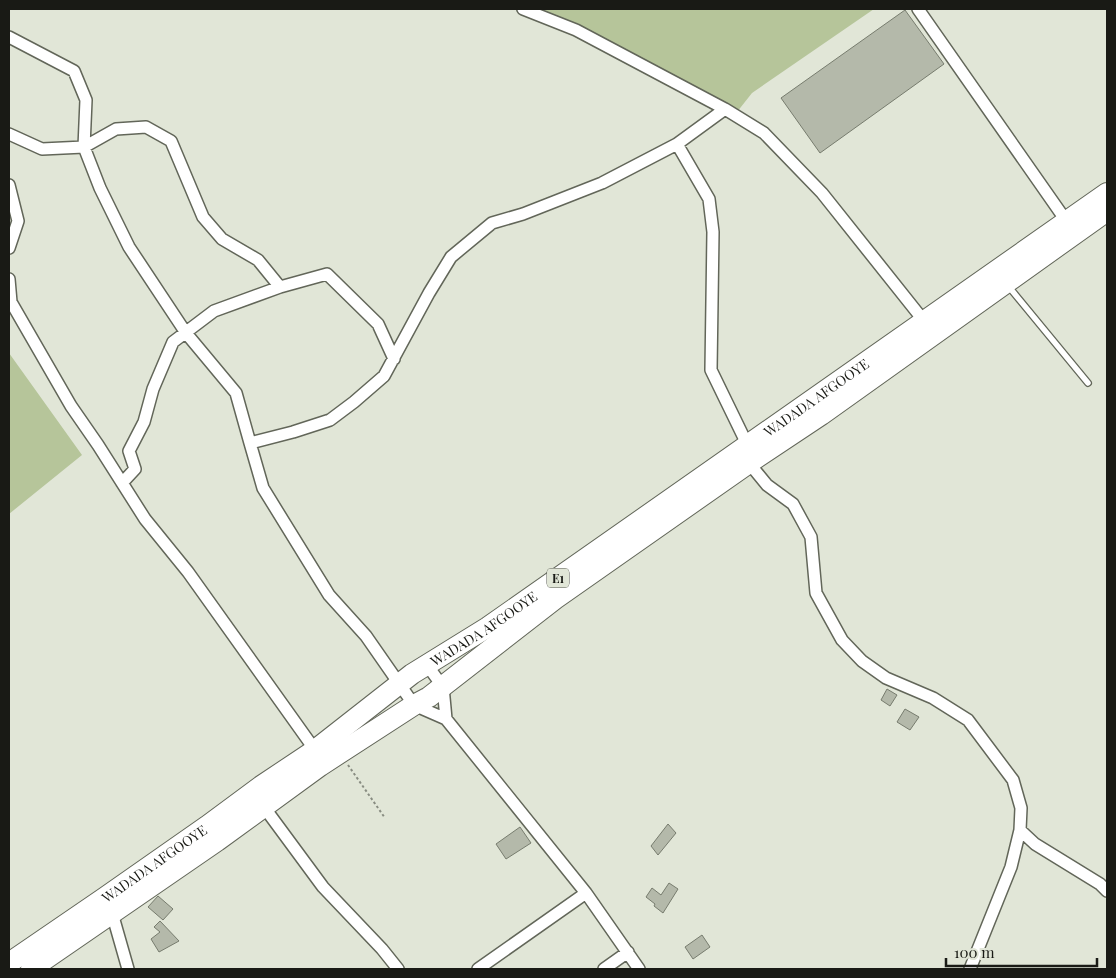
<svg xmlns="http://www.w3.org/2000/svg" width="1116" height="978" font-family="'Playfair Display',serif">
  <style>
    .green { fill: #b6c59a }
    .building { fill: #b4b9aa; stroke: #777c6e }
    .lines { fill: none; stroke-linecap: round; stroke-linejoin: round }
    .lane-casing { stroke: #626659; stroke-width: 8 }
    .street-casing { stroke: #626659; stroke-width: 14 }
    .highway-casing { stroke: #626659; stroke-width: 22 }
    .path { stroke: #888c81; stroke-width: 2; stroke-dasharray: 2.5 2.5; stroke-linecap: butt }
    .lane { stroke: #fff; stroke-width: 5.5 }
    .street { stroke: #fff; stroke-width: 11 }
    .highway { stroke: #fff; stroke-width: 20 }
    .labels { text-anchor: middle; dominant-baseline: central; stroke-width: 4.5; stroke-linejoin: round; paint-order: stroke }
    .shield { fill: #e1e6d7; stroke: #55574f; stroke-width: 1 }
    .shield-label { font-size: 12px; font-weight: bold; fill: #191a15 }
    .street-label { font-size: 14px; fill: #191a15; stroke: #e1e6d7 }
  </style>
  <rect width="100%" height="100%" fill="#e1e6d7"/>
  <path class="green" d="M541,9h333l-122,84 -15,19z
    M9,353l73,102 -73,59z"/>
  <path class="building" d="M905,10l39,54 -124,89 -39,-55z
    M887,689l10,6 -7,11 -9,-6z
    M905,709l14,8 -9,13 -13,-8z
    M668,824l8,9 -18,22 -7,-9z
    M520,827l11,16 -25,16 -10,-15z
    M669,883l9,6 -15,24 -9,-7 1,-2 -9,-7 6,-9 9,7z
    M158,896l15,13 -10,11 -15,-13z
    M160,921l19,20 -20,11 -8,-13 9,-7 -6,-5z
    M702,935l8,12 -17,12 -8,-12z"/>
  <g class="lines">
    <g class="lane-casing">
      <path id="lane" d="M1009,287l79,96"/>
    </g>
    <g class="street-casing">
      <path id="street" d="M523,9l53,21 149,79 -48,35 32,55 4,33 -2,138 36,74
        M918,9l149,213
        M9,37l65,34 12,29 -2,47 16,41 29,59 57,86 50,60 14,50
        M725,109l39,24 58,60 102,128
        M9,134l33,15 42,-2 32,-18 30,-2 25,14 32,76 19,22 36,21 22,27
        M9,185l9,36 -9,27
        M9,279l2,23 60,104 27,39 47,74 43,53 127,178
        M749,463l18,22 26,19 18,33 5,56 26,47 20,21 24,17 47,20 35,22 45,60 8,28 -1,22 -9,37 -41,102
        M122,483l13,-14 -6,-18 15,-29 9,-33 20,-47 41,-31 66,-24 47,-13 51,50 16,35
        M427,665l16,22 3,32
        M264,807l59,80 59,62 16,20
        M1020,830l15,14 65,40 7,7
        M112,913l16,56
        M478,969l108,-76
        M604,969l24,-17
        M639,969l-53,-76 -140,-174 -32,-14 -48,-69 -37,-41 -66,-107 -13,-45 43,-11 37,-12 24,-18 30,-26 45,-83 22,-36 41,-34 31,-9 79,-31 75,-39"/>
    </g>
    <g class="highway-casing">
      <g id="highway">
        <path id="s1" d="M9,963l95,-65 103,-72 54,-40 54,-36 97,-76 76,-47 619,-434"/>
        <path d="M31,969l186,-128 103,-75 94,-61 15,-8 126,-98 194,-136 72,-48 286,-204"/>
      </g>
    </g>
    <path class="path" d="M348,765l37,53"/>
    <use href="#lane" class="lane"/>
    <use href="#street" class="street"/>
    <use href="#highway" class="highway"/>
  </g>
  <g class="labels">
    <rect class="shield" x="547" y="568.5" width="22" height="19" rx="4"/>
    <g class="shield-label">
      <text x="558" y="578">E1</text>
    </g>
    <g class="street-label">
      <text stroke="none"><textPath href="#s1" startOffset="986">WADADA AFGOOYE</textPath></text>
      <text stroke="none"><textPath href="#s1" startOffset="581">WADADA AFGOOYE</textPath></text>
      <text stroke="none"><textPath href="#s1" startOffset="176">WADADA AFGOOYE</textPath></text>
    </g>
  </g>
  <rect width="1116" height="978" fill="none" stroke="#191a15" stroke-width="20"/>
  <path d="M946 958v8h151v-8" fill="none" stroke="#191a15" stroke-width="2.5"/>
  <text x="954" y="958" font-size="15" fill="#191a15" stroke="#e1e6d7" stroke-width="4" paint-order="stroke">100 m</text>
</svg>
